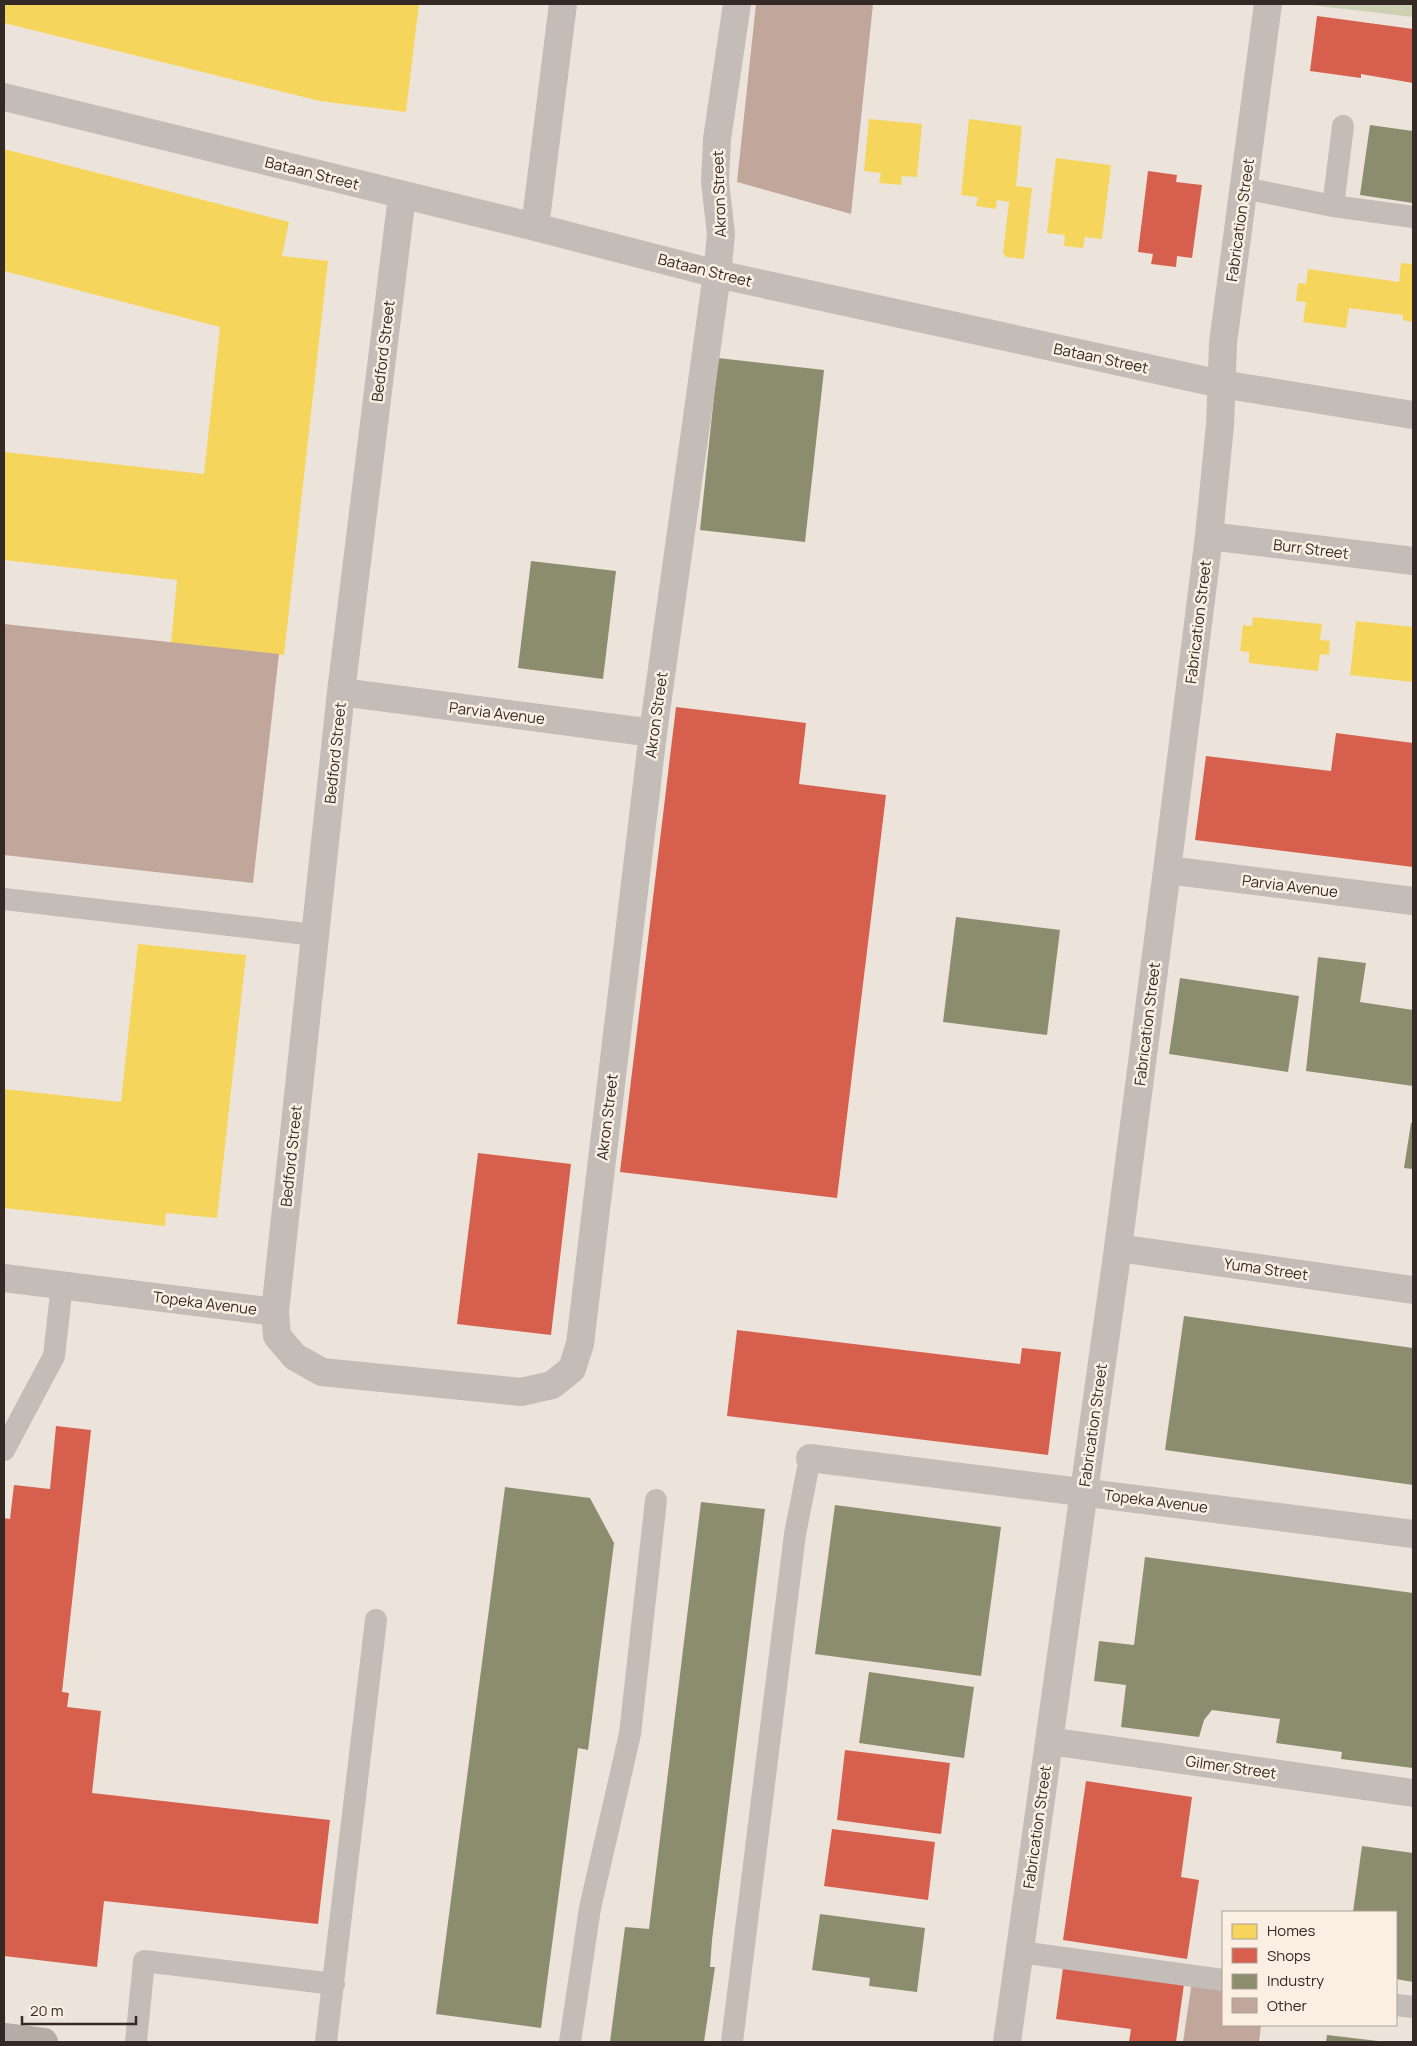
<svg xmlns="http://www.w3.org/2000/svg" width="1417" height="2046" font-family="Manrope,sans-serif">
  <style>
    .green { fill: #cdd1b4 }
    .homes { fill: #f6d55c }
    .shops { fill: #d6604d }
    .industry { fill: #8c8c6e }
    .building { fill: #c1a69c }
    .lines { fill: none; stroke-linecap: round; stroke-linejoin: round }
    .service { stroke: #c4bcb6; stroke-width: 22 }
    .minor { stroke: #c4bcb6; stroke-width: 28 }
    .secondary { stroke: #b5aca5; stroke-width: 28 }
    .labels { text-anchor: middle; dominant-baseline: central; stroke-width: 5; stroke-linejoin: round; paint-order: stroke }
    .street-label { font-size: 15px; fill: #342924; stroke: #faefe2 }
  </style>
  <rect width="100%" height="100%" fill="#ece4db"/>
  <path class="green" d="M1302,4h111v13z"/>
  <path class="homes" d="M4,4h415l-13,108 -86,-11 -316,-78z
    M869,119l53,5 -5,53 -15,-1 -1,9 -22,-2 2,-10 -17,-2z
    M969,119l53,7 -6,60 16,2 -8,71 -18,-2 -3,-4 6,-51 -12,-2 -1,9 -20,-3 2,-9 -17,-2z
    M4,149l285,73 -7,34 46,5 -44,394 -113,-12 6,-63 -173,-20v-108l200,22 16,-147 -216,-56z
    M1056,158l55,7 -9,74 -17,-2 -2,11 -19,-2 1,-11 -18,-2z
    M1401,263l12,1v58l-10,-2v-5l-54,-7 -3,20 -43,-6 3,-20 -10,-1 2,-18 8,1 2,-15 91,13z
    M1253,617l69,7 -2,16 10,1 -1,14 -9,-1 -2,17 -69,-8v-11l-9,-1 3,-26 9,1z
    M1356,621l57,6v55l-63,-7z
    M138,944l108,11 -29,263 -51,-5 -1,13 -161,-18v-119l117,13z"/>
  <path class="shops" d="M1317,16l96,13v54l-52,-9v4l-51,-7z
    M1148,171l29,4 -1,7 26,3 -10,73 -15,-2 -1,11 -25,-3 2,-10 -15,-2z
    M676,707l130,16 -7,61 87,11 -49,403 -217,-26z
    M1336,733l77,10v124l-218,-27 11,-84 125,15z
    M478,1153l93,11 -20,171 -94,-11z
    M737,1330l283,34 2,-16 39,4 -13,103 -321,-39z
    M56,1426l35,4 -29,262 7,1 -2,14 34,4 -9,82 238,27 -12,104 -214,-23 -7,66 -93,-11v-438l6,1 4,-34 36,4z
    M845,1750l105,13 -9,71 -104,-14z
    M1086,1781l106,16 -11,80 18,3 -12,79 -124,-19z
    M832,1829l103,13 -7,58 -104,-14z
    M1063,1968l121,16 -8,58h-47l2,-13 -75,-10z"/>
  <path class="industry" d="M1370,125l43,6v72l-53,-8z
    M718,358l106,12 -19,172 -105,-12z
    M531,561l85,10 -13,108 -85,-11z
    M956,917l104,13 -13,105 -104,-13z
    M1318,957l48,6 -6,39 53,8v76l-107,-15z
    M1180,978l119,18 -11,76 -119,-18z
    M1411,1123h2v46l-9,-1z
    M1184,1316l229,32v137l-248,-35z
    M505,1487l85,11 24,45 -26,207 -10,-2 -37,280 -105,-14z
    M701,1502l64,7 -53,431 -2,27h5l-11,75h-94l15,-115 24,2z
    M835,1505l166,22 -20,149 -166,-22z
    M1145,1557l268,36v175l-72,-9 1,-7 -66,-9 4,-24 -68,-9 -8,10 -5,17 -78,-10 5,-42 -32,-4 5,-40 35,4z
    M869,1672l105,15 -10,71 -105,-15z
    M1362,1846l51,7v129l-17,-3v-67h-43z
    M820,1914l105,14 -8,64 -48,-6 1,-8 -58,-8z
    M1327,2035l51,6v1h-52z"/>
  <path class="building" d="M756,4h117l-22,210 -114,-32z
    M4,624l275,30 -26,229 -249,-28z
    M1192,1981l31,4v40h38l-2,17h-76z"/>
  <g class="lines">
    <path class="service" d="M1244,188l89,18 80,11
      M1333,206l10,-80
      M4,899l311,36
      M4,1450l50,-94 8,-71
      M1020,1952l203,28
      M1396,2005l17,2
      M136,2042l8,-81 190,23
      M326,2042l50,-422
      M570,2042l20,-134 40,-174 26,-234
      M732,2042l63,-508 15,-76"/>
    <path class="minor" d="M4,97l531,130 182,47 504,110 192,31
      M535,227l28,-223
      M1209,536l204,25
      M341,692l312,41
      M1167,870l246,31
      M1118,1248l295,42
      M4,1278l271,34 2,24 18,21 27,15 199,20 31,-7 20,-16 8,-25 73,-611 64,-459 4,-40 -6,-52 2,-43 20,-135
      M275,1312l66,-620 61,-496
      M810,1458l603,76
      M1049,1741l364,52
      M1007,2042l111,-794 49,-378 42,-334 11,-111 3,-82 45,-339"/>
    <path class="secondary" d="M4,2037l40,5"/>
  </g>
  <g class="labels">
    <g class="street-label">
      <text transform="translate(312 173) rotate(14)">Bataan Street</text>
      <text transform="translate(719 194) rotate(-92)">Akron Street</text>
      <text transform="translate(1240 220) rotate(-82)">Fabrication Street</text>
      <text transform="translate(705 270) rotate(14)">Bataan Street</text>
      <text transform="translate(383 351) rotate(-83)">Bedford Street</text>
      <text transform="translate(1101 358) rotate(12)">Bataan Street</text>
      <text transform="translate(1311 549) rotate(7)">Burr Street</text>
      <text transform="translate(1198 622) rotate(-83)">Fabrication Street</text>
      <text transform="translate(497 713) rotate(7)">Parvia Avenue</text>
      <text transform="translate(656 715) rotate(-82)">Akron Street</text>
      <text transform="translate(335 753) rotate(-84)">Bedford Street</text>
      <text transform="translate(1290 886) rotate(7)">Parvia Avenue</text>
      <text transform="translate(1147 1024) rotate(-83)">Fabrication Street</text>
      <text transform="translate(607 1117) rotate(-83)">Akron Street</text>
      <text transform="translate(291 1156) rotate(-84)">Bedford Street</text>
      <text transform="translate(1266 1269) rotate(8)">Yuma Street</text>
      <text transform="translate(205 1303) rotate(7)">Topeka Avenue</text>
      <text transform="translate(1093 1425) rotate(-82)">Fabrication Street</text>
      <text transform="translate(1156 1501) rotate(7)">Topeka Avenue</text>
      <text transform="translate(1231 1767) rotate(8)">Gilmer Street</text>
      <text transform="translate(1037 1827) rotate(-82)">Fabrication Street</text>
    </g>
  </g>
  <rect width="1417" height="2046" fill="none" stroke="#342924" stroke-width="10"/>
  <rect x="1222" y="1911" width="175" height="115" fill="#faefe2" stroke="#aba096"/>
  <rect x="1232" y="1924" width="25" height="15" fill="#f6d55c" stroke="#aba096"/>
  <text x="1267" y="1936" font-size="15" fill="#342924">Homes</text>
  <rect x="1232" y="1948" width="25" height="15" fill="#d6604d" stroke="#aba096"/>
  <text x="1267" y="1961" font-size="15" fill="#342924">Shops</text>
  <rect x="1232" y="1974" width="25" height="15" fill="#8c8c6e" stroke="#aba096"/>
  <text x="1267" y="1986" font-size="15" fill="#342924">Industry</text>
  <rect x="1232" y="1998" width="25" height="15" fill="#c1a69c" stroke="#aba096"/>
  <text x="1267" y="2011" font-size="15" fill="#342924">Other</text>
  <path d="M22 2016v8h114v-8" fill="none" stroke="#342924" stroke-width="2.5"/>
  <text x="30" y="2016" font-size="15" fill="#342924" stroke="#faefe2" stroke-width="4" paint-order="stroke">20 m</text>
</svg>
